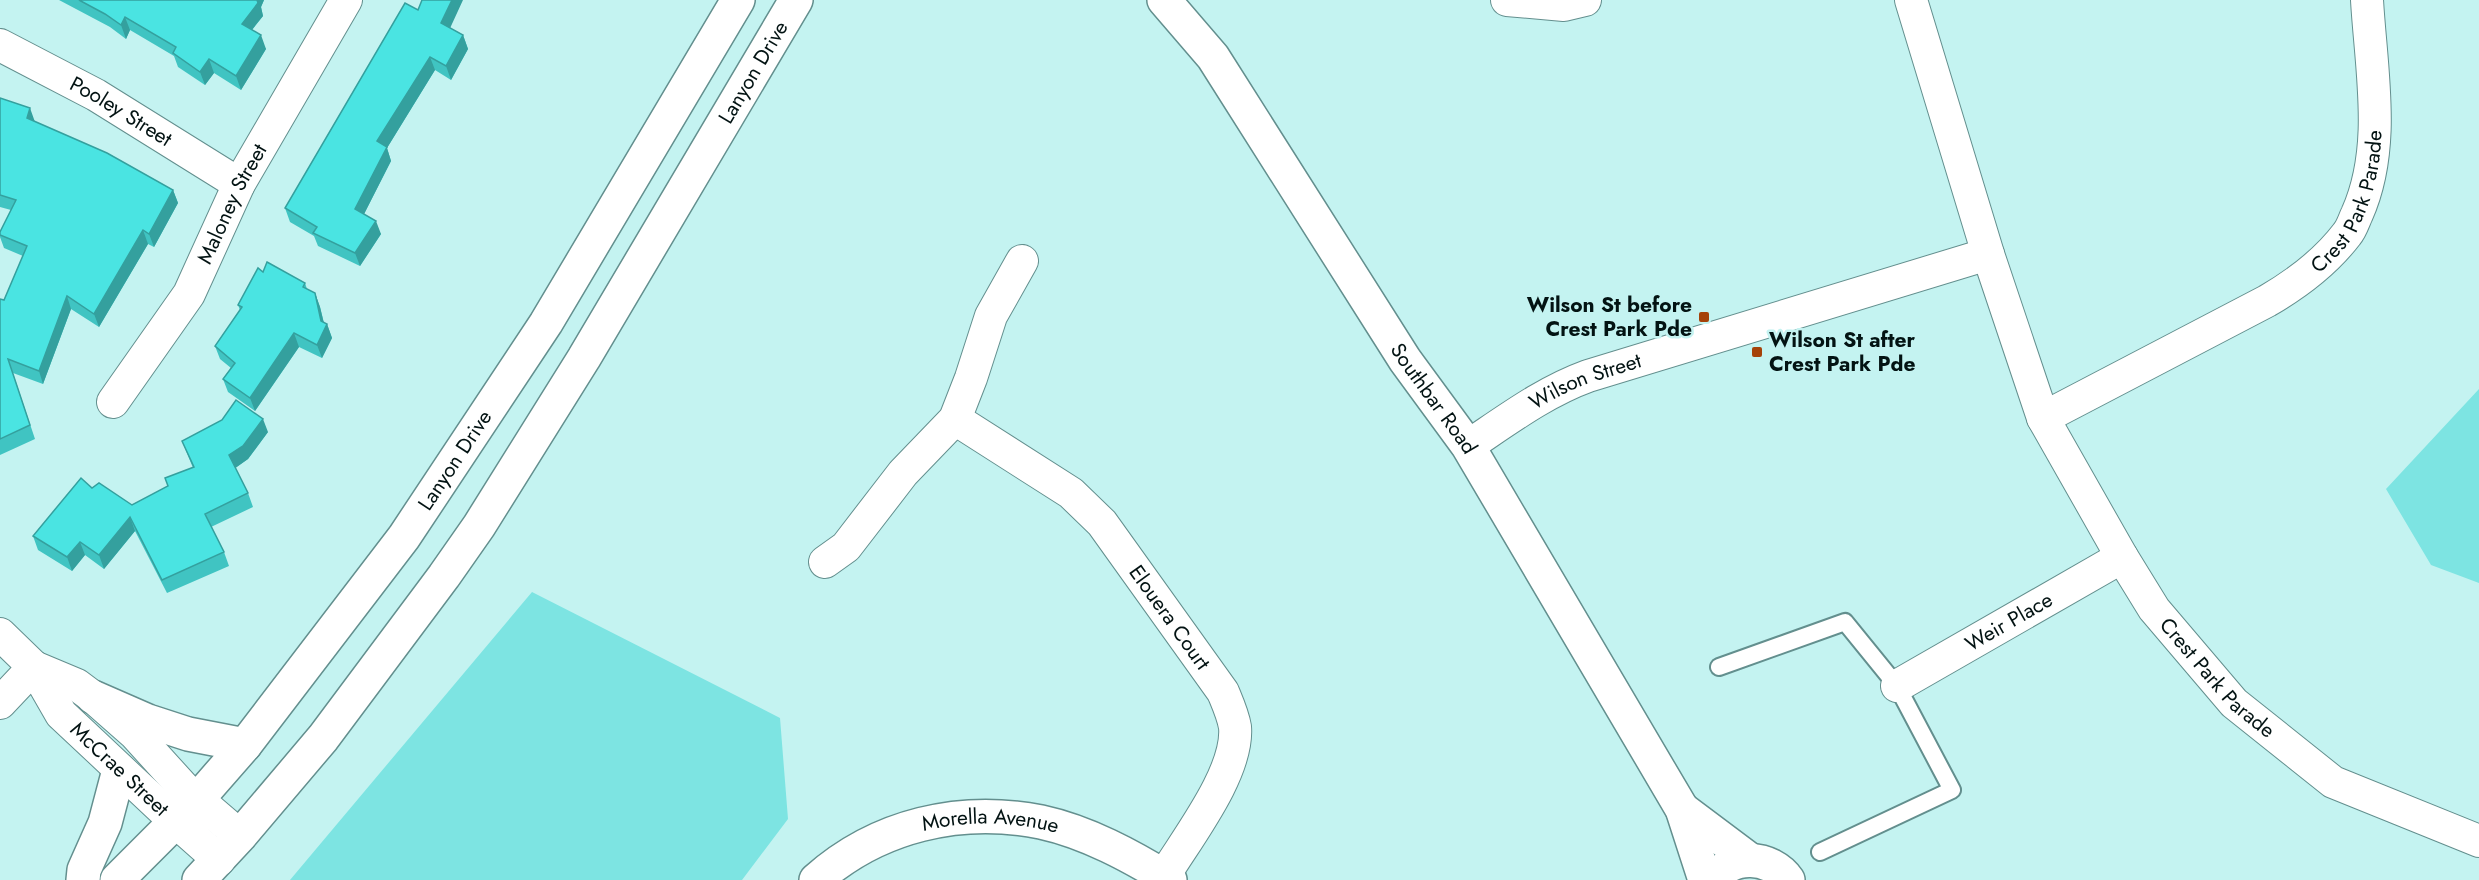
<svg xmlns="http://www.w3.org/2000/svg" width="2479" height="880" font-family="Jost,sans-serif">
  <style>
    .green { fill: #7de4e2 }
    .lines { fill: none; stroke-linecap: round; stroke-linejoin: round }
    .service-casing { stroke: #638f8e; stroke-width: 20 }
    .minor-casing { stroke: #638f8e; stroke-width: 34 }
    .tertiary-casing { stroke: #638f8e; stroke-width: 36 }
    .secondary-casing { stroke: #638f8e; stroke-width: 36 }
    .primary-casing { stroke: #638f8e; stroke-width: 36 }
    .service { stroke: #fff; stroke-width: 16 }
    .minor { stroke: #fff; stroke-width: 32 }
    .tertiary { stroke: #fff; stroke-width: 33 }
    .secondary { stroke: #fff; stroke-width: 33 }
    .primary { stroke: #fff; stroke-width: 33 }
    .wall { fill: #40c4c2 }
    .shaded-wall { fill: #34a09e }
    .building { fill: #4ae4e2; stroke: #34a09e; stroke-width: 1.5 }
    .poi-dot { fill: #a54209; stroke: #c4f3f1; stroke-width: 2 }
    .labels { text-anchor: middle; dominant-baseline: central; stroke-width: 5; stroke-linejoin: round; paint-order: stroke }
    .street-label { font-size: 21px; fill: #031313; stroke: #c4f3f1 }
    .poi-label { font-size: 21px; font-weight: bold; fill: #031313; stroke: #c4f3f1; text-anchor: end }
  </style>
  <rect width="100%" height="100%" fill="#c4f3f1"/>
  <path class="green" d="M2479,389v194l-48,-18 -45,-76z
    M532,592l248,126 8,101 -46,61h-452z"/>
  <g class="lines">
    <g class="service-casing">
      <path id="service" d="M1719,667l126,-45 52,64 55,104 -132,62"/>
    </g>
    <g class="minor-casing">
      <g id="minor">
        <path d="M1507,0l57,5 21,-5"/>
        <path id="s1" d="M1911,0l77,254 55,164 79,139 32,52 80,94 99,79 146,59"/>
        <path id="s2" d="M0,45l96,50 143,89"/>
        <path id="s3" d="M113,402l76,-108 50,-110 107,-184"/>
        <path id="s4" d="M2043,418l224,-117c31,-18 58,-38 80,-67 5,-6 7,-14 10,-20 30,-67 14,-144 10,-214"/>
        <path id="s5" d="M955,419l116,74 31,30 121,169c5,12 10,23 12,35 4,45 -48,111 -71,149"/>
        <path id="s6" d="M1468,446c39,-26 76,-54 120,-70l400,-122"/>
        <path d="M825,562l21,-15 57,-74 52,-54 16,-41 20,-62 31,-55"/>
        <path id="s7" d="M0,634l34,33 27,47 114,107 44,39"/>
        <path d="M34,667l43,18 16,12 42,37 49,54 56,48"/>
        <path id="s8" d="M1897,686l225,-129"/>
        <path d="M0,703l34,-36"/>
      </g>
    </g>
    <g class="tertiary-casing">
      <g id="tertiary">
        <path id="s9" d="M816,880c62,-55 144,-74 225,-58 46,10 90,34 129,58"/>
      </g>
    </g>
    <g class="secondary-casing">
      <g id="secondary">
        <path id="s10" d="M1164,0l49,57 192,303 63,86 214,363 23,71"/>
        <path d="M1682,809l68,51"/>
        <path d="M1715,880c15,-28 57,-24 73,0"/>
      </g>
    </g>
    <g class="primary-casing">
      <g id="primary">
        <path d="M93,697l55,24 40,13 57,11"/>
        <path d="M83,880l1,-10 21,-47 14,-53"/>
        <path id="s11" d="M117,880l80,-80 48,-55 159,-208 142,-214 192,-323"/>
        <path id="s12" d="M199,880l41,-44 83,-98 121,-162 35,-50 105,-168 212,-358"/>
      </g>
    </g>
    <use href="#service" class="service"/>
    <use href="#minor" class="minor"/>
    <use href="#tertiary" class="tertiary"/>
    <use href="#secondary" class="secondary"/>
    <use href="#primary" class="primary"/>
  </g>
  <path class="wall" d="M59,0h205l-3,7 2,9 -11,14 14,19 -25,41 -27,-17 -9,12 -27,-18 -4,-11 -44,-26 -4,9 -16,-12z
    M418,10l45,25 5,14 -17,31 -16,-10 -48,78 4,13 -27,53 17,20 -21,32 -42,-20 -4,-10 -24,-14 -5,-14z
    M0,98l35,24 138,68 5,13 -24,44 -6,-3 -49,83 -28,-18 -28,75 -30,-11 22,66 -35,16v-156l4,1 19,-44 -19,-8 -4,-11v-5l11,-22 -11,-3z
    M263,272l42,11 2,6 8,4 5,14 4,16 3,1 5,14 -10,20 -23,-11 -44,64 -27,-19 -5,-13 8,-11 -11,-9 -5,-13 25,-36 -2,-5z
    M268,432l-20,27 -13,9 13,25 5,14 -42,20 13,25 5,14 -62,27 -32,-62 -31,38 -19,-14 -13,16 -34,-21 -5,-14 59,-48 40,17 36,-19 25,-18 -11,-27z"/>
  <path class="shaded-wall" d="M257,0h7l-3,7 2,9 -17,21 -4,-13z
    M452,0h11l-17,37 -5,-14z
    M125,17l5,13 -4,9 -5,-14z
    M261,35l5,14 -25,41 -5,-14z
    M463,35l5,14 -17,31 -5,-14z
    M430,57l5,13 -48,78 4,13 -31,61 -5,-13 22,-68z
    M209,59l5,14 -9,12 -5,-13z
    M30,108l5,14 -8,-4z
    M173,190l5,13 -24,44 -5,-13z
    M376,221l5,13 -21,32 -5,-13z
    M143,230l5,14 -49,83 -5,-13z
    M315,293l5,14 5,21 2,-4 5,14 -10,20 -5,-13 4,-24z
    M67,296l4,13 -28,75 -4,-13z
    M294,333l5,14 -44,64 -5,-13z
    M263,419l5,13 -20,27 -14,10 -5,-14z
    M130,517l5,14 -31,38 -5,-14z
    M80,542l5,13 -13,16 -5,-14z"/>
  <path class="building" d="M79,0h178l1,3 -16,21 19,11 -25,41 -27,-17 -9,13 -27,-19 3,-6 -51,-30 -4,8 -16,-11z
    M422,0h30l-11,23 22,12 -17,31 -16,-9 -53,84 10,6 -32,62 21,12 -21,32 -42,-20 4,-6 -32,-19 120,-205 13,7z
    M0,98l30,10 -3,10 80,35 66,37 -24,44 -6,-4 -49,84 -27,-18 -28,75 -31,-12 22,66 -30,14v-140l4,1 23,-54 -27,-11v-3l16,-32 -16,-5z
    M267,262l38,21 -2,4 12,6 6,28 6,3 -10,21 -23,-12 -44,65 -27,-19 12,-16 -20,-17 27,-39 -4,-2 20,-37 5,4z
    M236,400l27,19 -20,27 -14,9 19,38 -43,21 19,38 -62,28 -32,-63 -31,38 -19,-13 -13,15 -34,-21 48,-58 11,10 7,-5 33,22 36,-19 -3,-8 29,-11 -12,-26 40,-21z"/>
  <g class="poi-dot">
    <rect x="1698" y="311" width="12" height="12" rx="3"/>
    <rect x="1751" y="346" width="12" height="12" rx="3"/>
  </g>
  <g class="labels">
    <g class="street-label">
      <text stroke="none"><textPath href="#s12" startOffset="982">Lanyon Drive</textPath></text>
      <text stroke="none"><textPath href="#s2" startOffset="138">Pooley Street</textPath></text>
      <text stroke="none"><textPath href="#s4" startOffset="388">Crest Park Parade</textPath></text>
      <text stroke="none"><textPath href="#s3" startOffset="232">Maloney Street</textPath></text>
      <text stroke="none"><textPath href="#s6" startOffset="135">Wilson Street</textPath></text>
      <text stroke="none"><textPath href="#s10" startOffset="482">Southbar Road</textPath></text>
      <text stroke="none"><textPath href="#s11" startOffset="540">Lanyon Drive</textPath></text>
      <text stroke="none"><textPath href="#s5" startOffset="297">Elouera Court</textPath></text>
      <text stroke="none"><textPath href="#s8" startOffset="129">Weir Place</textPath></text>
      <text stroke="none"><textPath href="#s1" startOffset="753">Crest Park Parade</textPath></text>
      <text stroke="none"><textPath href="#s7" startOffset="182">McCrae Street</textPath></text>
      <text stroke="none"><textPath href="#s9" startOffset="190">Morella Avenue</textPath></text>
    </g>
    <g class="poi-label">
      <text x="1692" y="305">Wilson St before<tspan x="1692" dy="24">Crest Park Pde</tspan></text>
      <text x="1769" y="340" text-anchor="start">Wilson St after<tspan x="1769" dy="24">Crest Park Pde</tspan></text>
    </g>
  </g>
</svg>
